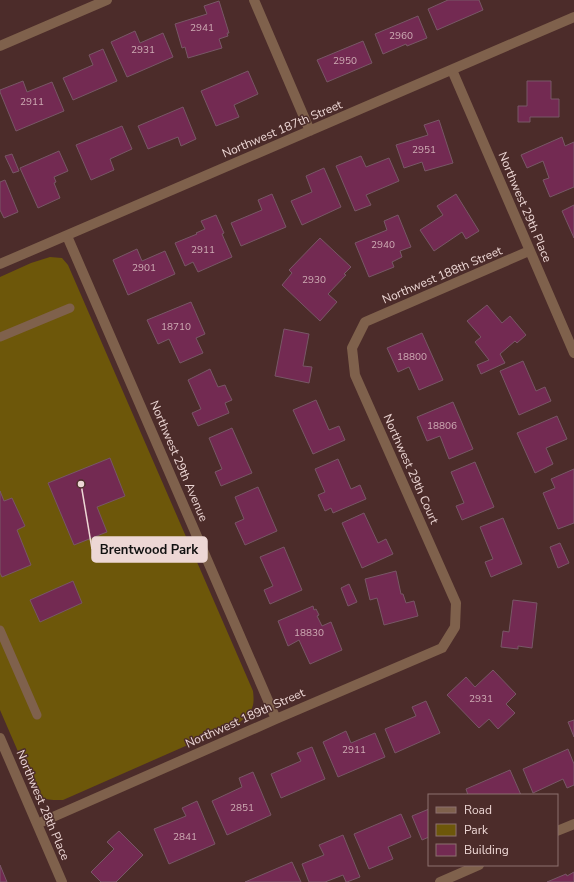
<svg xmlns="http://www.w3.org/2000/svg" width="574" height="882" font-family="'Nunito Sans',sans-serif">
  <style>
    .green { fill: #6d570a }
    .building { fill: #732a52; stroke: #785766 }
    .lines { fill: none; stroke-linecap: round; stroke-linejoin: round }
    .service { stroke: #7f614c; stroke-width: 9 }
    .minor { stroke: #7f614c; stroke-width: 10 }
    .labels { text-anchor: middle; dominant-baseline: central; stroke-width: 3; stroke-linejoin: round; paint-order: stroke }
    .number-label { font-size: 10px; fill: #ceacb4 }
    .street-label { font-size: 12px; fill: #edd7d5; stroke: #4c2c2a }
    .leader { fill: none; stroke: #edd7d5; stroke-width: 1.5 }
    .callout-dot { fill: #edd7d5; stroke: #4c2c2a; stroke-width: 1.5 }
    .callout { fill: #edd7d5; stroke: #edd7d5; stroke-width: 1.5 }
    .callout-label { font-size: 13px; text-anchor: middle; font-weight: bold; fill: #111 }
  </style>
  <rect width="100%" height="100%" fill="#4c2c2a"/>
  <path class="green" d="M50,257l12,1 6,7 185,426c2,17 -1,20 -13,31l-177,78c-12,0 -17,1 -27,-7l-36,-83v-433l31,-14z"/>
  <path class="building" d="M448,0h31l4,10 -46,20 -9,-21z
    M219,1l10,32h-2l1,3 -9,3 3,9 -34,10 -3,-11 -3,1 -7,-24 32,-10 -3,-8z
    M418,16l9,22 -20,8 -1,-2 -23,10 -8,-20z
    M135,31l5,12 23,-10 10,24 -46,20 -16,-35z
    M363,41l9,22 -45,19 -10,-22z
    M103,49l14,32 -44,19 -10,-22 30,-13 -4,-10z
    M248,71l10,23 -24,11 5,12 -23,9 -15,-35z
    M23,81l4,11 25,-10 12,29 -48,20 -16,-39v-2z
    M527,81h24v18h8v18h-29v5h-12v-16h9z
    M183,107l13,32 -15,7 -3,-9 -30,12 -10,-23z
    M439,120l14,43 -28,8 -3,-9 -18,6 -8,-23 32,-10 -4,-10z
    M122,126l10,23 -22,10 4,11 -23,10 -15,-35z
    M562,137l3,9 9,-4v45l-24,10 -7,-17 6,-2 -6,-17 -16,7 -6,-13z
    M59,151l9,20 -14,6 2,5 -2,1 6,15 -22,10 -18,-40z
    M12,154l7,17 -6,2 -8,-17z
    M361,156l5,11 23,-9 10,23 -33,14 5,10 -16,6 -19,-45z
    M324,168l17,39 -39,18 -11,-24 21,-9 -6,-16z
    M5,180l13,32 -14,6 -4,-8v-28z
    M272,194l14,33 -45,19 -10,-23 31,-13 -4,-10z
    M456,194l23,37 -13,8 -4,-7 -28,19 -14,-21 23,-15 -6,-9z
    M574,205v33l-12,-27z
    M216,215l8,18 -2,1 10,23 -34,15 -5,-10 -8,4 -10,-23 22,-9 -1,-1 9,-4 -4,-8z
    M398,215l13,32 -11,4 2,6 -10,5 2,5 -25,10 -14,-34 32,-13 -3,-9z
    M320,238l31,29 -7,7 2,1 -18,19 9,8 -17,19 -38,-36 10,-12 -3,-3z
    M137,249l5,12 23,-10 10,23 -47,21 -15,-35z
    M191,302l14,32 -9,4 7,15 -23,10 -11,-24 -11,5 -11,-24z
    M487,305l15,18 8,-7 16,19 -9,8 -2,-2 -15,13 5,9 -24,11 -4,-9 12,-5 -14,-18 6,-5 -14,-16z
    M284,329l25,5 -6,32 9,1 -3,16 -34,-7z
    M422,333l21,47 -24,10 -10,-23 -11,5 -11,-24z
    M523,361l13,30 9,-4 6,14 -32,14 -19,-44z
    M210,369l8,18 7,-2 3,7 4,8 -7,3 4,10 -31,13 -6,-13 9,-4 -13,-29z
    M316,400l13,30 10,-4 6,14 -32,14 -20,-44z
    M453,402l20,47 -24,10 -9,-23 -13,5 -10,-24z
    M557,416l10,23 -21,9 7,16 -18,9 -18,-40z
    M232,428l20,45 -31,13 -6,-14 7,-3 -13,-31z
    M110,458l15,38 -28,11 10,25 -33,13 -26,-62z
    M338,459l13,30 9,-4 6,14 -33,14 -2,-5 -6,3 -7,-16 7,-3 -10,-23z
    M475,462l19,45 -32,13 -6,-14 8,-3 -13,-31z
    M574,469v54l-16,6 -15,-36 12,-5 -4,-9z
    M258,487l19,44 -32,14 -10,-22 9,-4 -9,-22z
    M0,491l4,10 8,-3 13,28 -8,4 14,35 -29,12 -2,-4z
    M364,513l14,30 8,-4 7,15 -31,14 -20,-45z
    M503,518l19,46 -31,13 -6,-15 8,-3 -13,-32z
    M560,543l9,20 -11,5 -8,-21z
    M284,547l18,43 -32,14 -6,-14 9,-4 -13,-29z
    M396,571l5,23h2l3,9 8,-2 4,15 -34,9 -7,-27 -7,2 -5,-21z
    M73,581l9,22 -42,19 -10,-22z
    M349,584l8,18 -9,4 -7,-18z
    M513,600l24,3 -5,45 -14,-2v3l-17,-2 2,-16 6,1z
    M313,606l1,4 2,-1 3,6 -2,1 5,10 9,-4 11,28 -32,14 -11,-24 -11,6 -10,-25z
    M493,670l23,24 -10,10 9,9 -17,16 -9,-10 -10,9 -32,-33 19,-18 9,10z
    M426,701l14,32 -45,20 -10,-24 31,-13 -4,-9z
    M574,720v17l-6,-15z
    M346,731l5,12 24,-10 10,24 -47,20 -15,-35z
    M312,747l13,32 -44,19 -10,-24 30,-13 -4,-8z
    M568,749l6,15v21l-7,3 -4,-9 -30,14 -10,-24z
    M510,770l11,25h-53l-2,-6z
    M253,772l18,43 -44,20 -15,-34 30,-14 -3,-9z
    M197,801l18,43 -46,20 -15,-35 32,-13 -4,-8z
    M429,809v28l-7,3 -10,-24z
    M401,814l10,23 -23,10 5,12 -24,10 -15,-35z
    M119,831l24,24 -27,27h-15l-10,-10 23,-23 -7,-7z
    M343,835l17,42 -13,5h-1l-3,-7 -18,7h-16l-7,-18 22,-9 -5,-10z
    M292,862l9,20h-56z
    M0,865l7,17h-7z
    M574,872v10h-27l19,-8 1,2z"/>
  <g class="lines">
    <path class="service" d="M0,337l70,-29
      M0,630l37,85"/>
    <path class="minor" d="M254,0l56,131
      M0,46l107,-46
      M452,70l122,283
      M67,236l209,483
      M0,264l574,-247
      M0,738l62,144
      M37,824l239,-105 166,-71 13,-21 1,-24 -101,-228 -3,-27 13,-26 164,-71
      M557,831l17,-7
      M440,882l39,-17"/>
  </g>
  <g class="labels">
    <g class="number-label">
      <text x="202" y="28">2941</text>
      <text x="401" y="36">2960</text>
      <text x="143" y="50">2931</text>
      <text x="345" y="61">2950</text>
      <text x="32" y="102">2911</text>
      <text x="424" y="150">2951</text>
      <text x="383" y="245">2940</text>
      <text x="203" y="250">2911</text>
      <text x="144" y="268">2901</text>
      <text x="314" y="280">2930</text>
      <text x="176" y="327">18710</text>
      <text x="412" y="357">18800</text>
      <text x="442" y="426">18806</text>
      <text x="309" y="633">18830</text>
      <text x="481" y="699">2931</text>
      <text x="354" y="750">2911</text>
      <text x="242" y="808">2851</text>
      <text x="185" y="837">2841</text>
    </g>
    <g class="street-label">
      <text transform="translate(282 129) rotate(-23)">Northwest 187th Street</text>
      <text transform="translate(525 207) rotate(67)">Northwest 29th Place</text>
      <text transform="translate(442 275) rotate(-23)">Northwest 188th Street</text>
      <text transform="translate(179 461) rotate(67)">Northwest 29th Avenue</text>
      <text transform="translate(411 469) rotate(66)">Northwest 29th Court</text>
      <text transform="translate(245 718) rotate(-24)">Northwest 189th Street</text>
      <text transform="translate(43 805) rotate(67)">Northwest 28th Place</text>
    </g>
  </g>
  <path class="leader" d="M81 484L92 549"/>
  <circle class="callout-dot" cx="81" cy="484" r="4"/>
  <rect class="callout" x="92" y="537" width="115" height="25" rx="4"/>
  <g class="callout-label">
    <text x="149" y="554">Brentwood Park</text>
  </g>
  <rect x="428" y="794" width="130" height="72" fill="#4c2c2a" stroke="#8c706e"/>
  <rect x="436" y="807" width="20" height="6" fill="#7f614c" stroke="#8c706e"/>
  <text x="464" y="814" font-size="12" fill="#edd7d5">Road</text>
  <rect x="436" y="824" width="20" height="12" fill="#6d570a" stroke="#8c706e"/>
  <text x="464" y="834" font-size="12" fill="#edd7d5">Park</text>
  <rect x="436" y="844" width="20" height="12" fill="#732a52" stroke="#8c706e"/>
  <text x="464" y="854" font-size="12" fill="#edd7d5">Building</text>
</svg>
